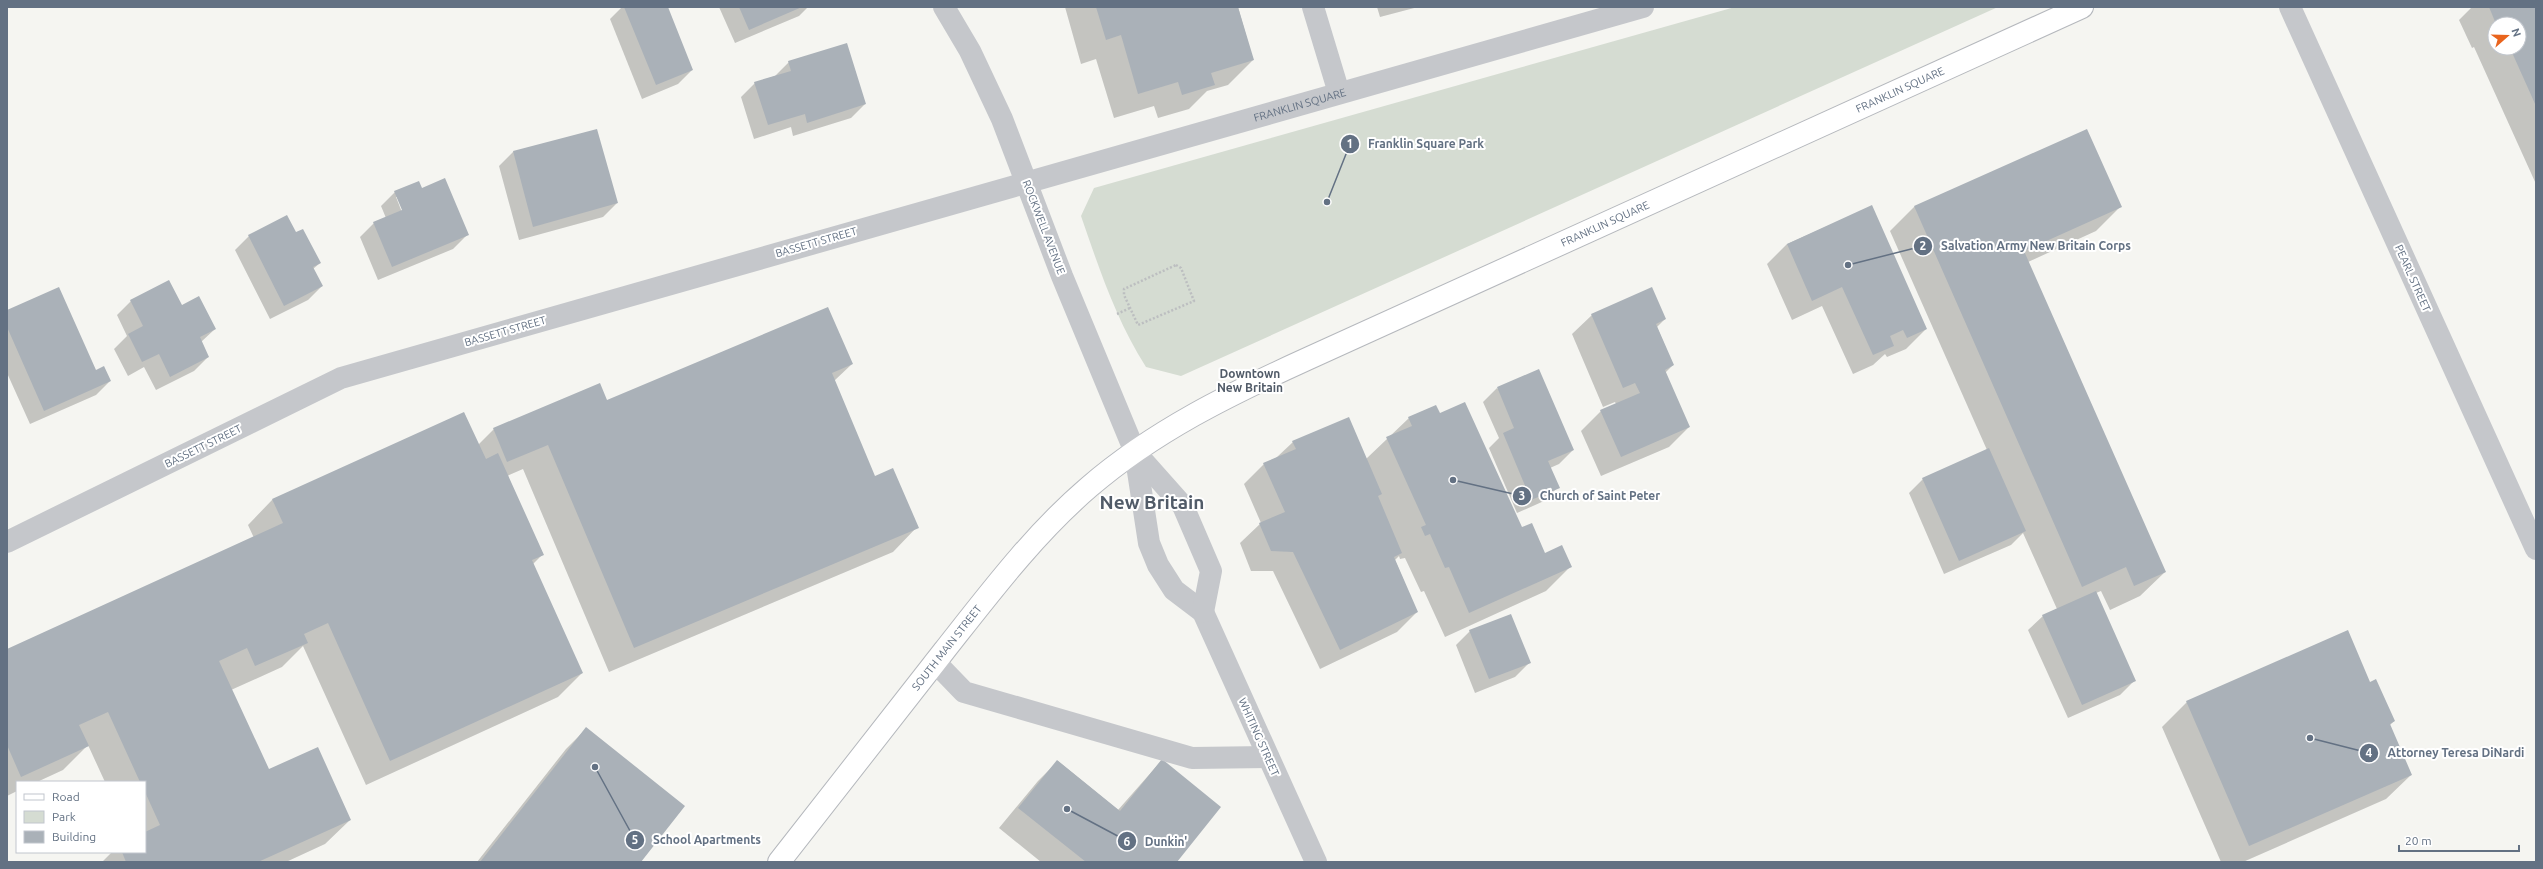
<svg xmlns="http://www.w3.org/2000/svg" width="2543" height="869" font-family="Ubuntu,sans-serif">
  <style>
    .green { fill: #d5dcd2 }
    .shadow { fill: #0003; fill-rule: evenodd }
    .building { fill: #aab1b8 }
    .lines { fill: none; stroke-linecap: round; stroke-linejoin: round }
    .major-casing { stroke: #b5b8bd; stroke-width: 24 }
    .path { stroke: #bcbec0; stroke-width: 2.5; stroke-dasharray: 2 2; stroke-linecap: butt }
    .minor { stroke: #c5c7cb; stroke-width: 22 }
    .major { stroke: #fff; stroke-width: 22 }
    .labels { text-anchor: middle; dominant-baseline: central; stroke-width: 4; stroke-linejoin: round; paint-order: stroke }
    .street-label { font-size: 11px; fill: #637183; stroke: #fff }
    .neighbourhood-label { font-size: 12px; font-weight: bold; fill: #515b68; stroke: #fff }
    .town-label { font-size: 19px; font-weight: bold; fill: #515b68; stroke: #fff }
    .leader { fill: none; stroke: #637183; stroke-width: 1.5 }
    .callout-dot { fill: #637183; stroke: #fff; stroke-width: 1.5 }
    .mark-label { font-size: 12px; text-anchor: middle; font-weight: bold; fill: #fff }
    .callout-label { font-size: 12px; text-anchor: middle; font-weight: bold; fill: #637183; stroke: #fff; stroke-width: 4; stroke-linejoin: round; paint-order: stroke }
  </style>
  <rect width="100%" height="100%" fill="#f5f5f1"/>
  <path class="green" d="M1735,7h263l-817,369 -35,-9c-30,-47 -47,-99 -65,-151l13,-28z"/>
  <path class="shadow" d="M622,7h44l26,63 -14,14 -36,15 -32,-80z
    M719,7h89l-9,9 -64,27z
    M1065,7h173l15,53 -25,25 -21,6 -18,18 -31,9 -4,-12 -40,12 -18,-59 -15,5z
    M1377,7h41l-38,10z
    M2472,7h64v177l-62,-137 -2,1 -13,-28zM2495,24h24v24h-24z
    M789,62l76,42 -14,14 -58,18 -2,-9 -37,12 -13,-42 14,-14 20,-7z
    M596,130l21,73 -14,14 -84,23 -20,-74 14,-14z
    M421,189l46,46 -14,14 -75,31 -18,-43 14,-14 12,-5 -5,-12 14,-14zM396,197h2l7,17 -2,1z
    M1871,207l55,122 -20,20 -19,8 -2,-3 -12,11 -20,9 -31,-68 -30,14 -25,-56 20,-20z
    M1914,207h206l-24,24 -68,31 137,310 -25,24 -30,14 -9,-19 -5,2 38,88 -14,14 -52,23 -40,-88 15,-14 14,-7 -34,-76 -12,12 -67,29 -35,-81 14,-14 64,-29 -97,-219z
    M295,234l25,29 -7,6 9,17 -14,14 -38,19 -35,-69 14,-14z
    M131,301l50,5 34,23 -14,13 7,15 -14,14 -38,19 -12,-23 -16,9 -14,-27 13,-13 -10,-21z
    M7,312l88,59 15,10 -14,14 -66,29 -23,-51z
    M1592,315l73,4 -8,8 16,38 -8,8 24,54 -20,20 -68,29 -20,-45 20,-20 15,-7 -1,-2 -12,5 -31,-73z
    M852,364l-18,17 40,96 43,50 -24,25 -284,120 -86,-203 -16,7 36,78 -10,10 49,109 -24,24 -192,88 -63,-139 -21,21 -51,23 37,80 82,50 -25,24 -39,18h-184l10,-10h33v-70h-40l-17,-37 -25,25 -26,12h-20v9l-10,5v-146l247,-112 -6,-13 24,-25 192,-87 14,32 16,-16 113,-28z
    M1497,388l76,62 -14,14 -9,4 8,19 -14,14 -27,12 -28,-65 10,-10 -16,-36z
    M1439,415l82,114 23,25 26,13 -24,24 -101,46 -21,-46 -3,1 -16,-34 -5,1 -1,-3 -4,4 22,52 -20,20 -77,37 -47,-98h-22l-11,-28 21,-20 -17,-39 20,-20 12,-6 17,-16 73,17 43,-41z
    M1470,631l59,32 -14,14 -40,16 -19,-48z
    M2370,683l24,38 -5,5 22,49 -25,24 -143,63h-22l-59,-135 25,-25z
    M586,729l54,133h-163l89,-113z
    M1162,760l14,102h-135l-42,-34 39,-47 20,-20 60,49z"/>
  <path class="building" d="M624,7h44l25,63 -37,15z
    M739,7h63l-53,23z
    M1096,7h142l16,53 -43,13 4,12 -33,10 -4,-13 -40,12 -17,-59 -15,5z
    M2489,7h47v99l-26,-58h9v-24h-23z
    M847,43l19,61 -59,19 -2,-9 -37,11 -14,-43 37,-11 -3,-10z
    M597,129l21,74 -85,24 -20,-76z
    M2087,129l35,78 -98,44 142,321 -32,14 -8,-19 -44,20 -168,-381z
    M445,178l24,57 -77,32 -19,-45 29,-12 -8,-19 25,-10 3,7z
    M1872,205l55,124 -20,9 -4,-8 -13,6 4,10 -21,9 -31,-68 -30,14 -25,-57z
    M287,215l9,17 7,-3 18,34 -8,4 10,19 -39,20 -36,-71z
    M169,280l13,25 17,-9 17,33 -16,8 9,20 -39,20 -11,-23 -17,8 -14,-28 15,-8 -13,-26z
    M59,287l37,83 8,-4 7,15 -67,30 -37,-84v-17z
    M1652,287l14,32 -10,5 18,41 -9,5 25,57 -69,30 -21,-47 40,-17 -5,-10 -12,5 -32,-74z
    M828,307l25,57 -21,9 43,103 18,-8 26,60 -285,120 -86,-203 -41,17 -14,-34 107,-45 7,17z
    M1539,369l35,81 -26,11 12,27 -29,12 -28,-67 11,-5 -17,-41z
    M1465,402l57,125 10,-4 13,30 17,-8 10,22 -103,46 -20,-46 -4,1 -15,-34 -5,2 -4,-9 5,-2 -40,-88 26,-11 -4,-9 28,-12 4,8z
    M464,412l22,47 12,-6 46,102 -12,5 51,113 -193,88 -62,-138 -24,11 4,9 -53,23 -8,-18 -28,13 50,108 49,-22 33,73 -93,42h-132l-4,-10h23v-20l15,-7 -15,-33v-10h-5l-32,-70 -29,13 10,21 -68,31 -14,-32v-96l276,-126 -11,-24z
    M1349,417l33,77 -4,2 24,57 -8,4 24,55 -78,38 -47,-98 -22,-1 -12,-28 26,-11 -22,-49 33,-14 -4,-8z
    M1989,448l37,83 -67,30 -37,-83z
    M2096,591l40,90 -54,24 -40,-90z
    M1511,614l20,49 -42,16 -20,-49z
    M2348,630l22,52 6,-3 19,42 -5,3 22,51 -163,71 -63,-145z
    M586,727l99,79 -44,56h-161z
    M1162,759l59,48 -44,55h-91l-68,-54 39,-48 63,51z"/>
  <g class="lines">
    <g class="major-casing">
      <g id="major">
        <path id="s2" d="M779,862c55,-71 110,-141 165,-211 45,-57 90,-117 145,-164 65,-56 141,-93 218,-128l775,-352"/>
      </g>
    </g>
    <path class="path" d="M1176,265l5,3 13,33 -56,24 -14,-30v-6z
      M1117,314l13,-6"/>
    <g class="minor">
      <path d="M944,7l26,44 32,68 60,157 73,176 14,91 9,22 16,25 29,22 113,250"/>
      <path d="M1313,7l26,86"/>
      <path d="M2290,7l246,542"/>
      <path d="M1135,452l48,54 28,65 -8,41"/>
      <path id="s1" d="M7,542l334,-164 1302,-371"/>
      <path d="M935,662l29,30 228,66 76,-1"/>
    </g>
    <use href="#major" class="major"/>
  </g>
  <g class="labels">
    <g class="street-label">
      <text stroke="none"><textPath href="#s2" startOffset="1392">FRANKLIN SQUARE</textPath></text>
      <text stroke="none"><textPath href="#s1" startOffset="1369">FRANKLIN SQUARE</textPath></text>
      <text stroke="none"><textPath href="#s2" startOffset="1068">FRANKLIN SQUARE</textPath></text>
      <text transform="translate(1044 227) rotate(69)">ROCKWELL AVENUE</text>
      <text transform="translate(816 242) rotate(-16)">BASSETT STREET</text>
      <text transform="translate(2413 278) rotate(66)">PEARL STREET</text>
      <text transform="translate(505 331) rotate(-16)">BASSETT STREET</text>
      <text transform="translate(203 446) rotate(-26)">BASSETT STREET</text>
      <text stroke="none"><textPath href="#s2" startOffset="272">SOUTH MAIN STREET</textPath></text>
      <text transform="translate(1259 737) rotate(66)">WHITING STREET</text>
    </g>
    <g class="neighbourhood-label">
      <text x="1250" y="373">Downtown<tspan x="1250" dy="14">New Britain</tspan></text>
    </g>
    <g class="town-label">
      <text x="1152" y="502">New Britain</text>
    </g>
  </g>
  <path class="leader" d="M1327 202L1350 144M1848 265L1923 246M1453 480L1522 496M2310 738L2369 753M595 767L635 840M1067 809L1127 841"/>
  <g class="callout-dot">
    <circle cx="1327" cy="202" r="4"/>
    <circle cx="1848" cy="265" r="4"/>
    <circle cx="1453" cy="480" r="4"/>
    <circle cx="2310" cy="738" r="4"/>
    <circle cx="595" cy="767" r="4"/>
    <circle cx="1067" cy="809" r="4"/>
    <circle cx="1350" cy="144" r="10"/>
    <circle cx="1923" cy="246" r="10"/>
    <circle cx="1522" cy="496" r="10"/>
    <circle cx="2369" cy="753" r="10"/>
    <circle cx="635" cy="840" r="10"/>
    <circle cx="1127" cy="841" r="10"/>
  </g>
  <g class="mark-label">
    <text x="1350" y="148">1</text>
    <text x="1923" y="250">2</text>
    <text x="1522" y="500">3</text>
    <text x="2369" y="757">4</text>
    <text x="635" y="844">5</text>
    <text x="1127" y="846">6</text>
  </g>
  <g class="callout-label">
    <text x="1426" y="148">Franklin Square Park</text>
    <text x="2036" y="250">Salvation Army New Britain Corps</text>
    <text x="1600" y="500">Church of Saint Peter</text>
    <text x="2456" y="757">Attorney Teresa DiNardi</text>
    <text x="707" y="844">School Apartments</text>
    <text x="1166" y="846">Dunkin'</text>
  </g>
  <rect width="2543" height="869" fill="none" stroke="#637183" stroke-width="16"/>
  <rect x="16" y="781" width="130" height="72" fill="#ffffff" stroke="#c1c6cd"/>
  <rect x="24" y="794" width="20" height="6" fill="#ffffff" stroke="#c1c6cd"/>
  <text x="52" y="801" font-size="12" fill="#637183">Road</text>
  <rect x="24" y="811" width="20" height="12" fill="#d5dcd2" stroke="#c1c6cd"/>
  <text x="52" y="821" font-size="12" fill="#637183">Park</text>
  <rect x="24" y="831" width="20" height="12" fill="#aab1b8" stroke="#c1c6cd"/>
  <text x="52" y="841" font-size="12" fill="#637183">Building</text>
  <g transform="translate(2507 36) rotate(70)"><circle r="19" fill="#ffffff" stroke="#c1c6cd"/>
  <path d="M0-3L7 15L0 10L-7 15Z" fill="#e9641d"/>
  <text y="-6" font-size="11" font-weight="bold" text-anchor="middle" fill="#637183">N</text>
  </g>
  <path d="M2399 845v6h120v-6" fill="none" stroke="#637183" stroke-width="2"/>
  <text x="2405" y="845" font-size="12" fill="#637183" stroke="#ffffff" stroke-width="3" paint-order="stroke">20 m</text>
</svg>
